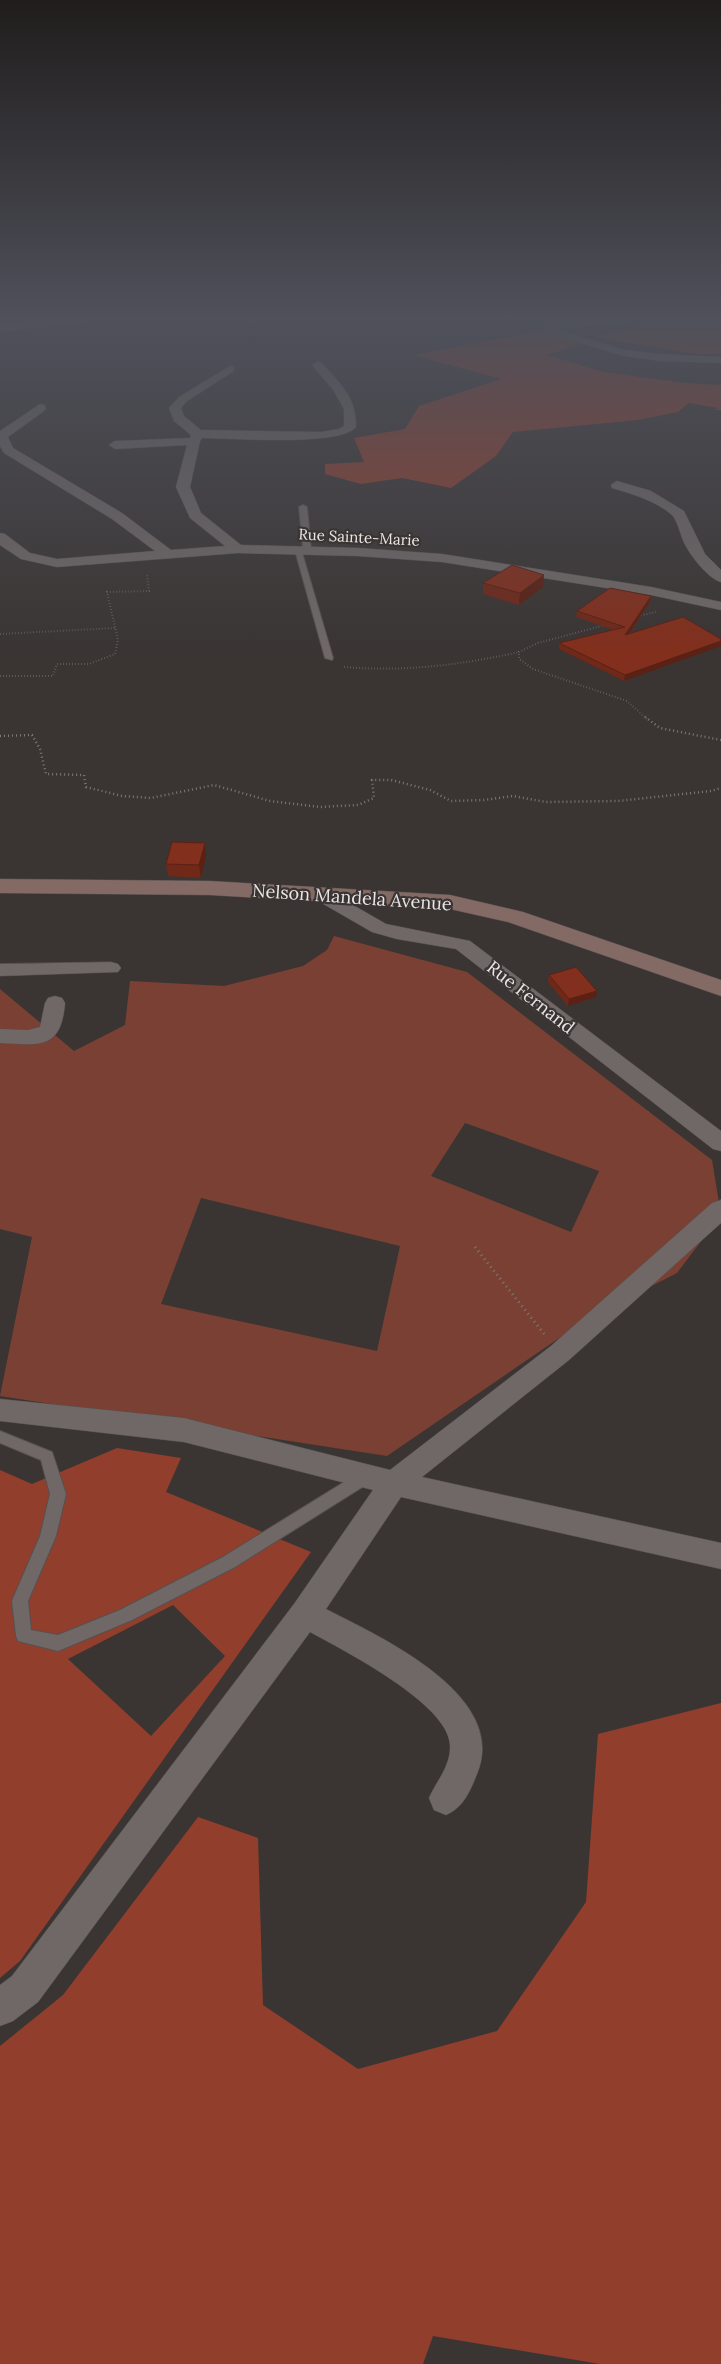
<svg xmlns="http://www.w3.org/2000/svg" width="721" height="2364" font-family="Lora,serif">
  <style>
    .green { fill: #7a4033; fill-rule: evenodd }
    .forest { fill: #923e2c; fill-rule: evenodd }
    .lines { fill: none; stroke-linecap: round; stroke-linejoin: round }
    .lane-casing { stroke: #565050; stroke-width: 2 }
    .street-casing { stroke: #565050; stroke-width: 1 }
    .secondary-casing { stroke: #565050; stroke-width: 1 }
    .path-far2 { stroke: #7e7978; stroke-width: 2; stroke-dasharray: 0.5 2.5; stroke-linecap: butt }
    .path-far1 { stroke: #7e7978; stroke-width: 2.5; stroke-dasharray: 1 3; stroke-linecap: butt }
    .path { stroke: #7e7978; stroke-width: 3; stroke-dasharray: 1 4; stroke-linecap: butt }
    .lane { fill: #6f6866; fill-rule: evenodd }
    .street { fill: #6f6866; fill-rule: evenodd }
    .secondary { fill: #846a64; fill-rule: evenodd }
    .wall { fill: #702819 }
    .shaded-wall { fill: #5b2114 }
    .building { fill: #822f1d; stroke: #5b2114 }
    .labels { text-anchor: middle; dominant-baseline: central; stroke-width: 4.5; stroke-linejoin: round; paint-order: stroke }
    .far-street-label { font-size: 15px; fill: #e9e5e5; stroke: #3a3533 }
    .street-label { font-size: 18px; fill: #e9e5e5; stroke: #3a3533 }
  </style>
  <rect width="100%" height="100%" fill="#3a3533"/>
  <path class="green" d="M334,936l133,36 245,188 9,55 -44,58 -90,46 -200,137 -387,-60 32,-159 -32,-8v-240l74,62 51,-26 5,-44 94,5 79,-20 24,-16zM465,1123l134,48 -28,61 -140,-56zM201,1198l199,48 -23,105 -216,-47z"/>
  <path class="forest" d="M662,319h59v35h-24l-104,-17 61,-14z
    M546,330l35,14 -34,11 56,17 82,11 36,2v25h-6l3,-2 -29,-5 -11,9 -40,8 -125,12 -17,24 -45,32 -49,-10 -41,6 -36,-10v-10l39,-2 -10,-24 51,-9 14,-23 82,-27 -88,-24z
    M117,1448l64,10 -15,34 145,60 -291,409 -20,17v-508l32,14zM173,1605l52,51 -74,80 -83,-77z
    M721,1703v661h-121l-167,-28 -10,28h-423v-318l63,-51 135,-178 60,21 5,167 95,64 139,-38 89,-129 12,-168z"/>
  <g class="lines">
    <g class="lane-casing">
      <path id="lane" d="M303,505l4,2 4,42 -4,2 -4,-2 -4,-42z
        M294,547l7,2 32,109 -1,2 -7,-2z
        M0,1431l52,21 14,42 -10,42 -28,65 3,29 27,5 62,-25 103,-53 139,-86 5,-1 5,1 2,5 -2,5 -137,86 -103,53 -74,31 -40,-10 -2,-5 -4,-35 28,-65 10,-42 -9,-34 -41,-17z"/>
    </g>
    <g class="street-casing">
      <path id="street" d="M52,319h31l-5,3 -78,10v-6z
        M585,319h48l-5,3 -73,7 69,21 36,4 61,3v6l-61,-2 -36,-5 -78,-23 -3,-5 19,-7z
        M318,362l4,1c19,22 34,33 34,64 -16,20 -125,11 -154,11l-2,3 -10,46 11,26 40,32 117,3 84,6 209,33 70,15v8l-70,-15 -209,-33 -84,-6 -120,-3 -181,14 -36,-8 -21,-14v-12l5,1 25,19 27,6 98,-8 -43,-32 -108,-66 -4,-7v-15l40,-27 4,1 2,3 -2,3 -36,26 5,11 109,65 49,37 54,-4 -35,-28 -14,-31 11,-42 -72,4 -6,-4 6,-4 75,-3 1,-3 -17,-14 -5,-13 10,-11 51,-31 4,1v4l-47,30 -6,7 3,8 17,14 120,2 18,-3 5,-3v-17l-10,-18 -22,-26z
        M617,481l34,10 33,20 21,43 16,16v12c-13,-3 -33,-29 -38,-42 -3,-7 -6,-20 -11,-25 -16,-14 -39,-21 -60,-27l-1,-3z
        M320,888l7,2 59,34 84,17 251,190v20l-8,-2 -257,-200 -59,-10 -25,-7 -59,-34 -3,-4 3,-4z
        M111,962l7,2 3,4 -3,4 -118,4v-12z
        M55,996l7,2 3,5c-4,47 -25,42 -65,40v-14l28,1 12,-3 5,-24 3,-5z
        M721,1200v23l-152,137 -147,117 299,66v26l-320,-72 -75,112c54,28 184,86 151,165 -7,17 -13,33 -31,41l-12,-5 -5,-12c8,-18 22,-32 21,-53 -1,-41 -107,-95 -140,-113l-272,370 -25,19 -13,5v-41l12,-9 282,-372 79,-114 -189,-48 -184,-21v-22l184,19 206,52 161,-124 161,-143z"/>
    </g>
    <g class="secondary-casing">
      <path id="secondary" d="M0,879l210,2 240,14 73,17 198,68v16l-213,-74 -58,-13 -240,-14 -210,-2z"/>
    </g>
    <path class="path-far2" d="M638,616l18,-4
      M605,625l-67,18 -19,9v7l14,10 94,32 20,18
      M0,634l115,-6
      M344,667c60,5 117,-2 175,-15
      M0,676h53l4,-12h32l26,-10 3,-14 -11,-48 42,-1 -2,-17"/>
    <path class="path-far1" d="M645,717l15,11 61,12
      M0,736l32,-1 8,14 6,25 38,1 2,12 36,9 29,2 63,-13 56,16 50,6 38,-2 16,-7 -2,-18h19l39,10 21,11 33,-1 29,-4 33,6 72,-1 93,-10 10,-3"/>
    <path class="path" d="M475,1247l70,88"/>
    <use href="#lane" class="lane"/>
    <use href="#street" class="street"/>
    <use href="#secondary" class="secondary"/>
  </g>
  <path class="wall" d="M483,583l60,4 -24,18 -36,-11z
    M651,596l-1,6 -21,32 54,-17 -59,64 -65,-32v-6l55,-13 -38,-13 1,-6z
    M206,856l-5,22 -33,-2 -2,-12z
    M549,975l47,22 -28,9 -20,-24z"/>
  <path class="shaded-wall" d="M544,575l-1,12 -24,18 1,-12z
    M651,596l-1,6 -26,39 1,-6z
    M721,641v5l-97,35 1,-6z
    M205,843l1,13 -5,22 -2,-13z
    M597,991l-1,6 -28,9 1,-7z"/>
  <path class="building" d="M512,565l32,10 -24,18 -37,-10z
    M610,588l41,8 -26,39 58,-18 38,22v2l-96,34 -66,-32 66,-16 -48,-16z
    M172,842l33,1 -6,22 -33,-1z
    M576,967l21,24 -28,8 -20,-24z"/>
  <linearGradient id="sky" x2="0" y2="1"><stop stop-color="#201d1c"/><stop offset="0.49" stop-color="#4f515b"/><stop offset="1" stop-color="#4f515b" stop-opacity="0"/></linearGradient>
  <rect width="721" height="650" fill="url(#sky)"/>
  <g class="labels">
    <g class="far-street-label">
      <text transform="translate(359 537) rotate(3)">Rue Sainte-Marie</text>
    </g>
    <g class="street-label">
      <text transform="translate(352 897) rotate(4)">Nelson Mandela Avenue</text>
      <text transform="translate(531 997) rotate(38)">Rue Fernand</text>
    </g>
  </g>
</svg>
